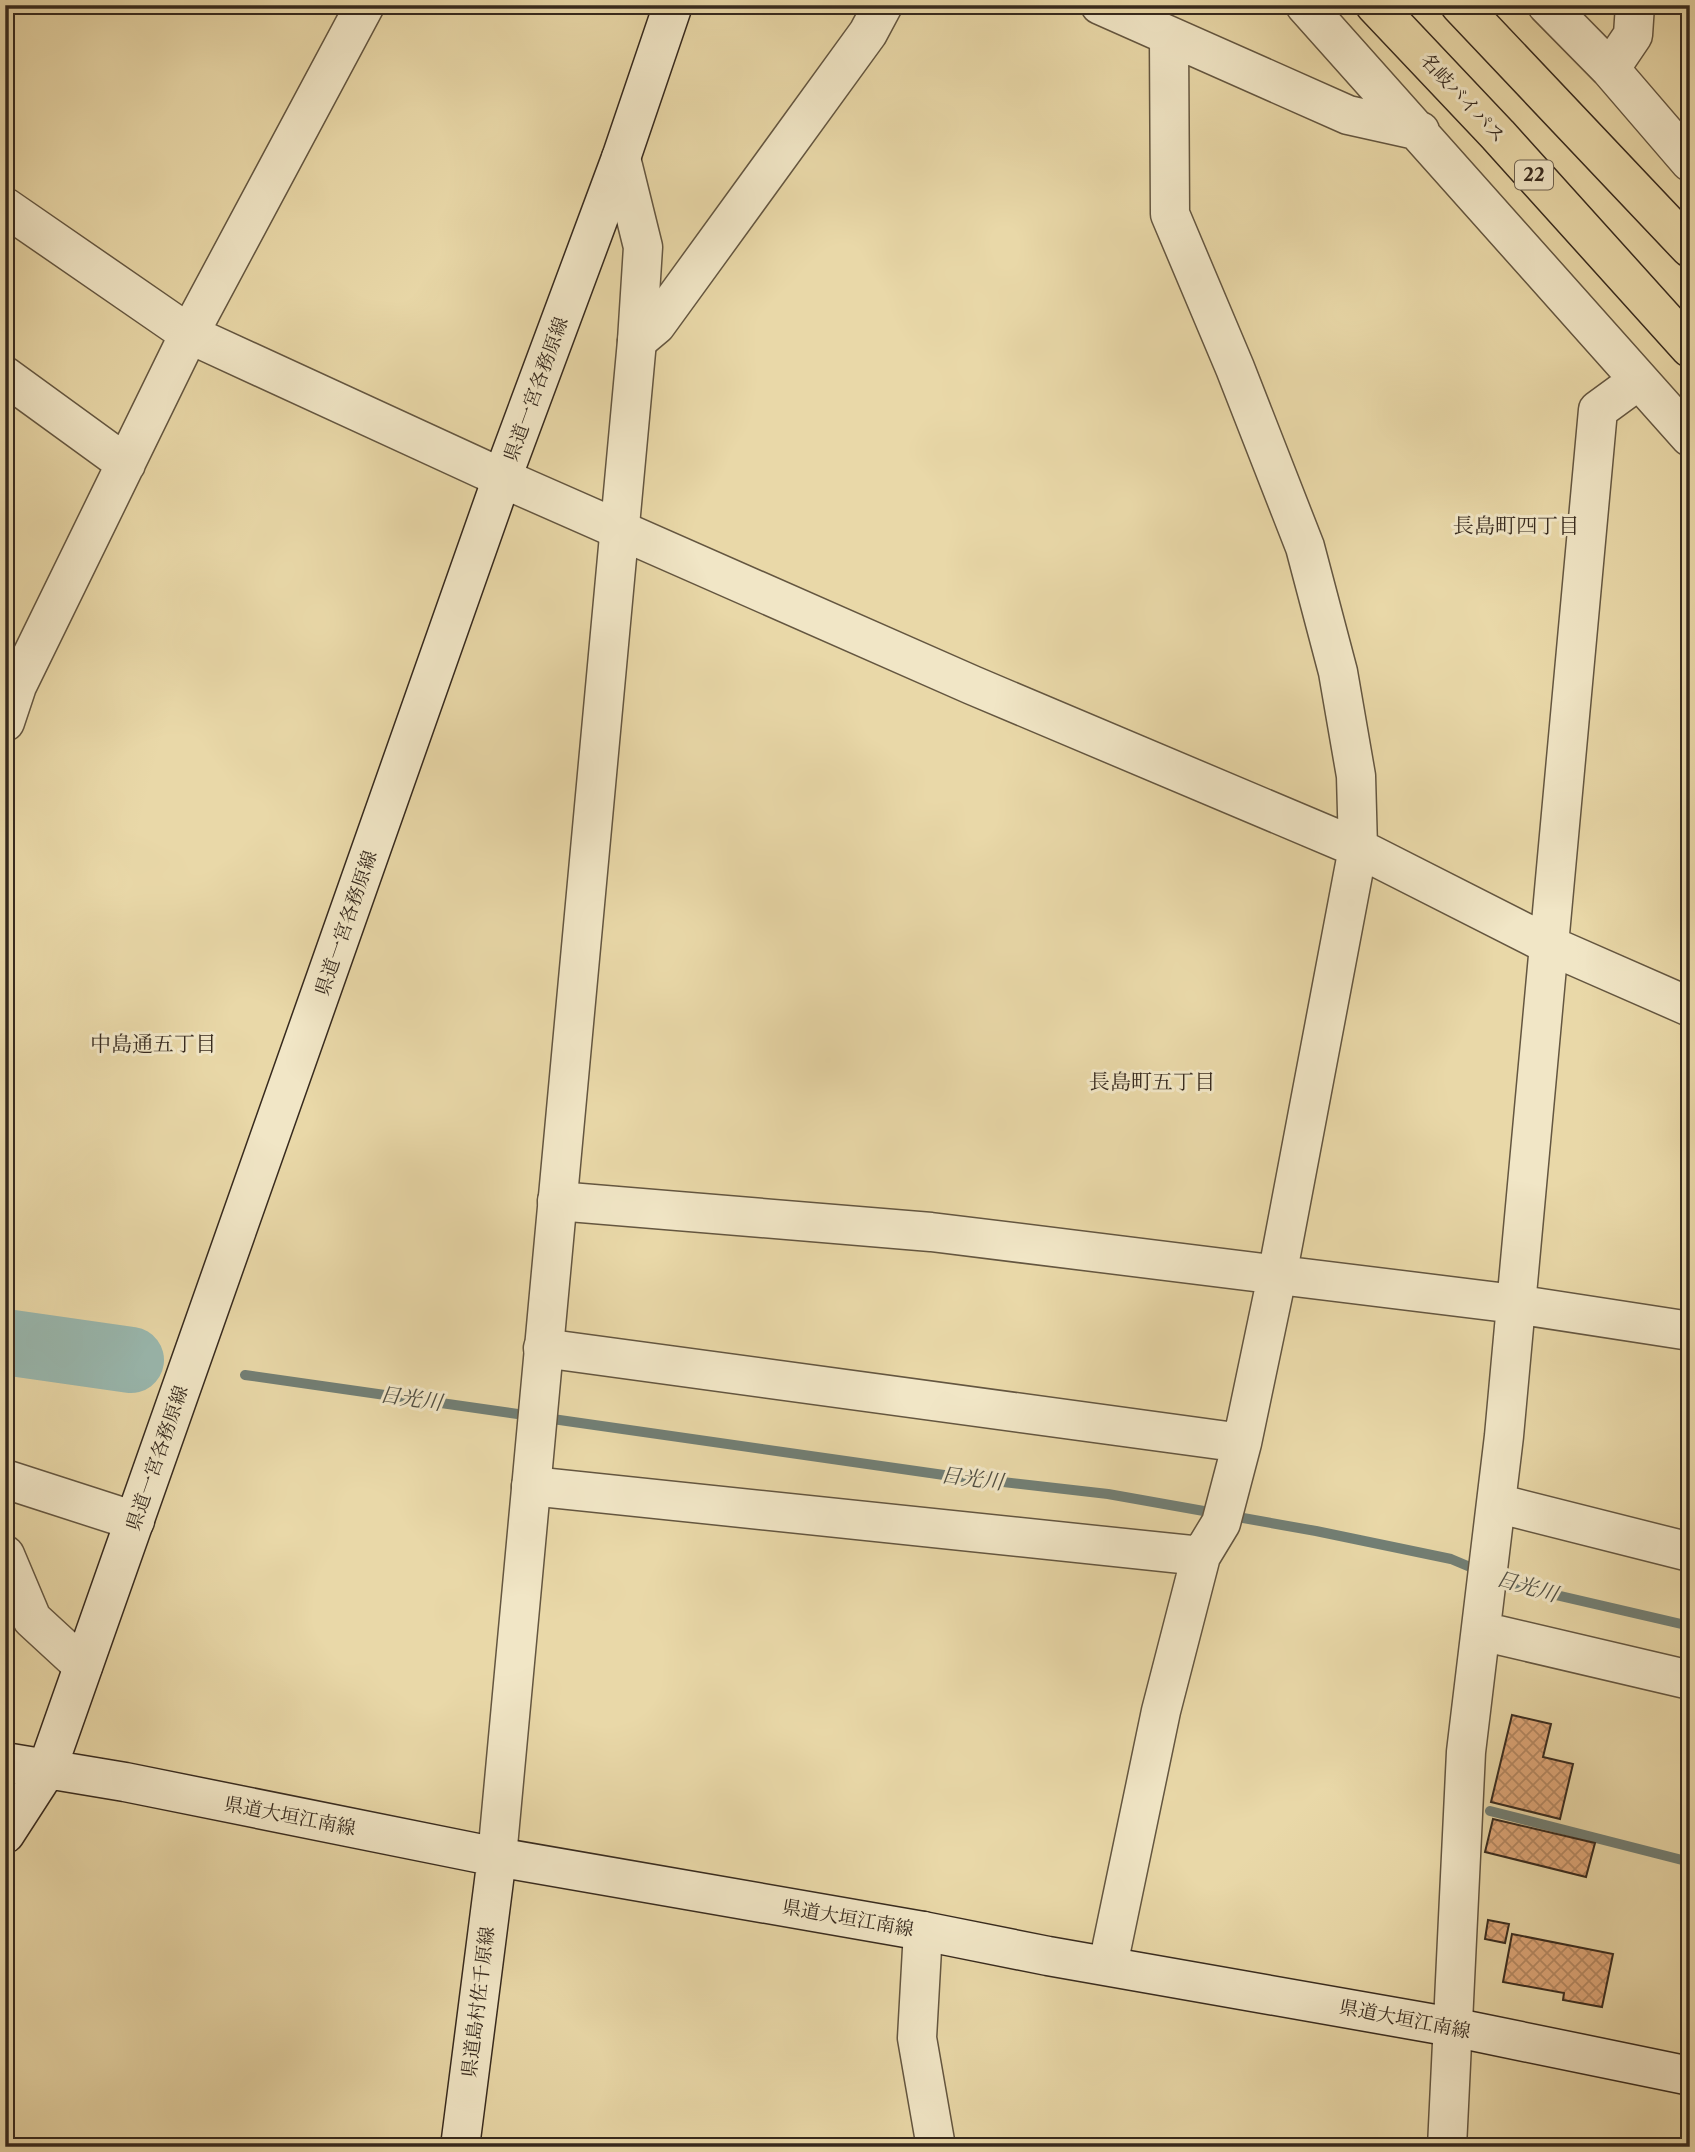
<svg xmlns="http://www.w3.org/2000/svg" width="1695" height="2152" font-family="'Libre Caslon Text','Noto Serif JP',serif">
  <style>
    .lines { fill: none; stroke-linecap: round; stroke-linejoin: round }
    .stream { stroke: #727f75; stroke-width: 10 }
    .river { stroke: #99b8af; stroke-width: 66 }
    .building { fill: url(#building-cross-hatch); stroke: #372a1e; stroke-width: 2 }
    .minor-casing { stroke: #645640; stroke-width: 41 }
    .tertiary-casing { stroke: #645640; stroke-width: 41 }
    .secondary-casing { stroke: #372a1e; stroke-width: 41 }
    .trunk-casing { stroke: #372a1e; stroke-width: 41 }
    .minor { stroke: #f1e6c6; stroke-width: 38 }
    .tertiary { stroke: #f1e6c6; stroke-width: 38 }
    .secondary { stroke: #f1e6c6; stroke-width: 38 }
    .trunk { stroke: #e9d8a8; stroke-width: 38 }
    .labels { text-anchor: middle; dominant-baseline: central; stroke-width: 6; stroke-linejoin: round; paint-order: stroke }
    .shield { fill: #f1e6c6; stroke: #6f6250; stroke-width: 2 }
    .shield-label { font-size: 18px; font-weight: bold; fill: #372a1e }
    .street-label { font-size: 19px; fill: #372a1e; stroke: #f1e6c6 }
    .neighbourhood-label { font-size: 21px; fill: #372a1e; stroke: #f1e6c6 }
    .water-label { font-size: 21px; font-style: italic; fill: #504e42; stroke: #f1e6c6 }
  </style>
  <defs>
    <pattern id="building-cross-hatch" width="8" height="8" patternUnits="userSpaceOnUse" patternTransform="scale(1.75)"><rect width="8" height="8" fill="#e0a87a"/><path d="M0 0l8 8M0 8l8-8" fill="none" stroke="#b68963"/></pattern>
  </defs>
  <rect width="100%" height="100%" fill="#e9d8a8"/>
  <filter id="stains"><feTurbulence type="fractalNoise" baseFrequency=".00286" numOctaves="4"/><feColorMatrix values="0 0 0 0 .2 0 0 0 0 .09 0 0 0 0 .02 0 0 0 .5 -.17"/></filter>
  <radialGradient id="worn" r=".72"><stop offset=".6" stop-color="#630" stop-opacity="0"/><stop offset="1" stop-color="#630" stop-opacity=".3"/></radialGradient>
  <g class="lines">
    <path class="stream" d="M245,1375l706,101 157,18 208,37 135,28 62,26 177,41
      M1490,1811l200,51"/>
    <path class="river" d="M5,1342l126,18"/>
  </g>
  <path class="building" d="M1512,1715l39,9 -8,33 30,7 -13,55 -69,-17z
    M1493,1819l102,24 -9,34 -101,-25z
    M1488,1920l21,4 -4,19 -20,-4z
    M1512,1934l101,20 -11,53 -39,-7 1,-7 -61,-11z"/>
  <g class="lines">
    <g class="minor-casing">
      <path id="minor" d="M1100,5l248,110 72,16
        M1305,5l385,432
        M1547,5l63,64 80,93
        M1610,69l23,-34 2,-30
        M5,207l184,127 313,144 470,207 386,163 193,98 139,61
        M637,341l19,-16 212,-292 15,-28
        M5,376l121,88
        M5,722l12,-36 172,-352 176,-329
        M557,1201l374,31 584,72 175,27
        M543,1348l699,95
        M5,1479l130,42
        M531,1486l670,70
        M1496,1503l194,49
        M5,1555l27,64 51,47
        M1481,1631l209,49
        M923,1931l-6,107 19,109
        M1108,1965l53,-254 40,-155 20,-33 21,-80 35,-167 81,-428 -2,-72 -18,-104 -33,-125 -70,-179 -65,-154 -1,-176
        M1447,2147l19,-395 38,-316 94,-1026 41,-30"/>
    </g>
    <g class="tertiary-casing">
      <path id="tertiary" d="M497,1857l140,-1516 6,-94 -22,-89"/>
    </g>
    <g class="secondary-casing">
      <path id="secondary" d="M5,1762l120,20 372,75 426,74 125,25 404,71 238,49
        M5,1834l42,-65 455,-1291 119,-320 52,-153
        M460,2147l37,-290"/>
    </g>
    <g class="trunk-casing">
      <path id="trunk" d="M1375,5l123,130 192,213
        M1460,5l230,243"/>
    </g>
    <use href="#minor" class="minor"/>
    <use href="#tertiary" class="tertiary"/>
    <use href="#secondary" class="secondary"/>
    <use href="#trunk" class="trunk"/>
  </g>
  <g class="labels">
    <rect class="shield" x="1515" y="160.5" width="38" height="29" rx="5"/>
    <g class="shield-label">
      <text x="1534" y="175">22</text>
    </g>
    <g class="street-label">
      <text transform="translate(1463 98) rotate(47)">名岐バイパス</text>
      <text transform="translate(536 389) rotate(-70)">県道一宮各務原線</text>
      <text transform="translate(346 923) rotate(-71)">県道一宮各務原線</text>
      <text transform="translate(157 1458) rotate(-71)">県道一宮各務原線</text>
      <text transform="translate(290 1816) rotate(11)">県道大垣江南線</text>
      <text transform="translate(848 1918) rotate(10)">県道大垣江南線</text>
      <text transform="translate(478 2002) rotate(-83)">県道島村佐千原線</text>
      <text transform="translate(1405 2019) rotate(11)">県道大垣江南線</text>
    </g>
    <g class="neighbourhood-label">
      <text x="1516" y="525">長島町四丁目</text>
      <text x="153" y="1043">中島通五丁目</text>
      <text x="1152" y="1081">長島町五丁目</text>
    </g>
    <g class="water-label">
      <text transform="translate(411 1398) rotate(8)">日光川</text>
      <text transform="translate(972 1478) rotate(7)">日光川</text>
      <text transform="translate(1527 1586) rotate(16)">日光川</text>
    </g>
  </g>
  <rect width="1695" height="2152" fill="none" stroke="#e9d8a8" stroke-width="28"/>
  <rect x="7" y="7" width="1681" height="2138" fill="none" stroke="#372a1e" stroke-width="3.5"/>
  <rect x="14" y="14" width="1667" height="2124" fill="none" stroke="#372a1e" stroke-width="2"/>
  <rect width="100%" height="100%" filter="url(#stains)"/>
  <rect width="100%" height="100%" fill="url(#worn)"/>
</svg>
